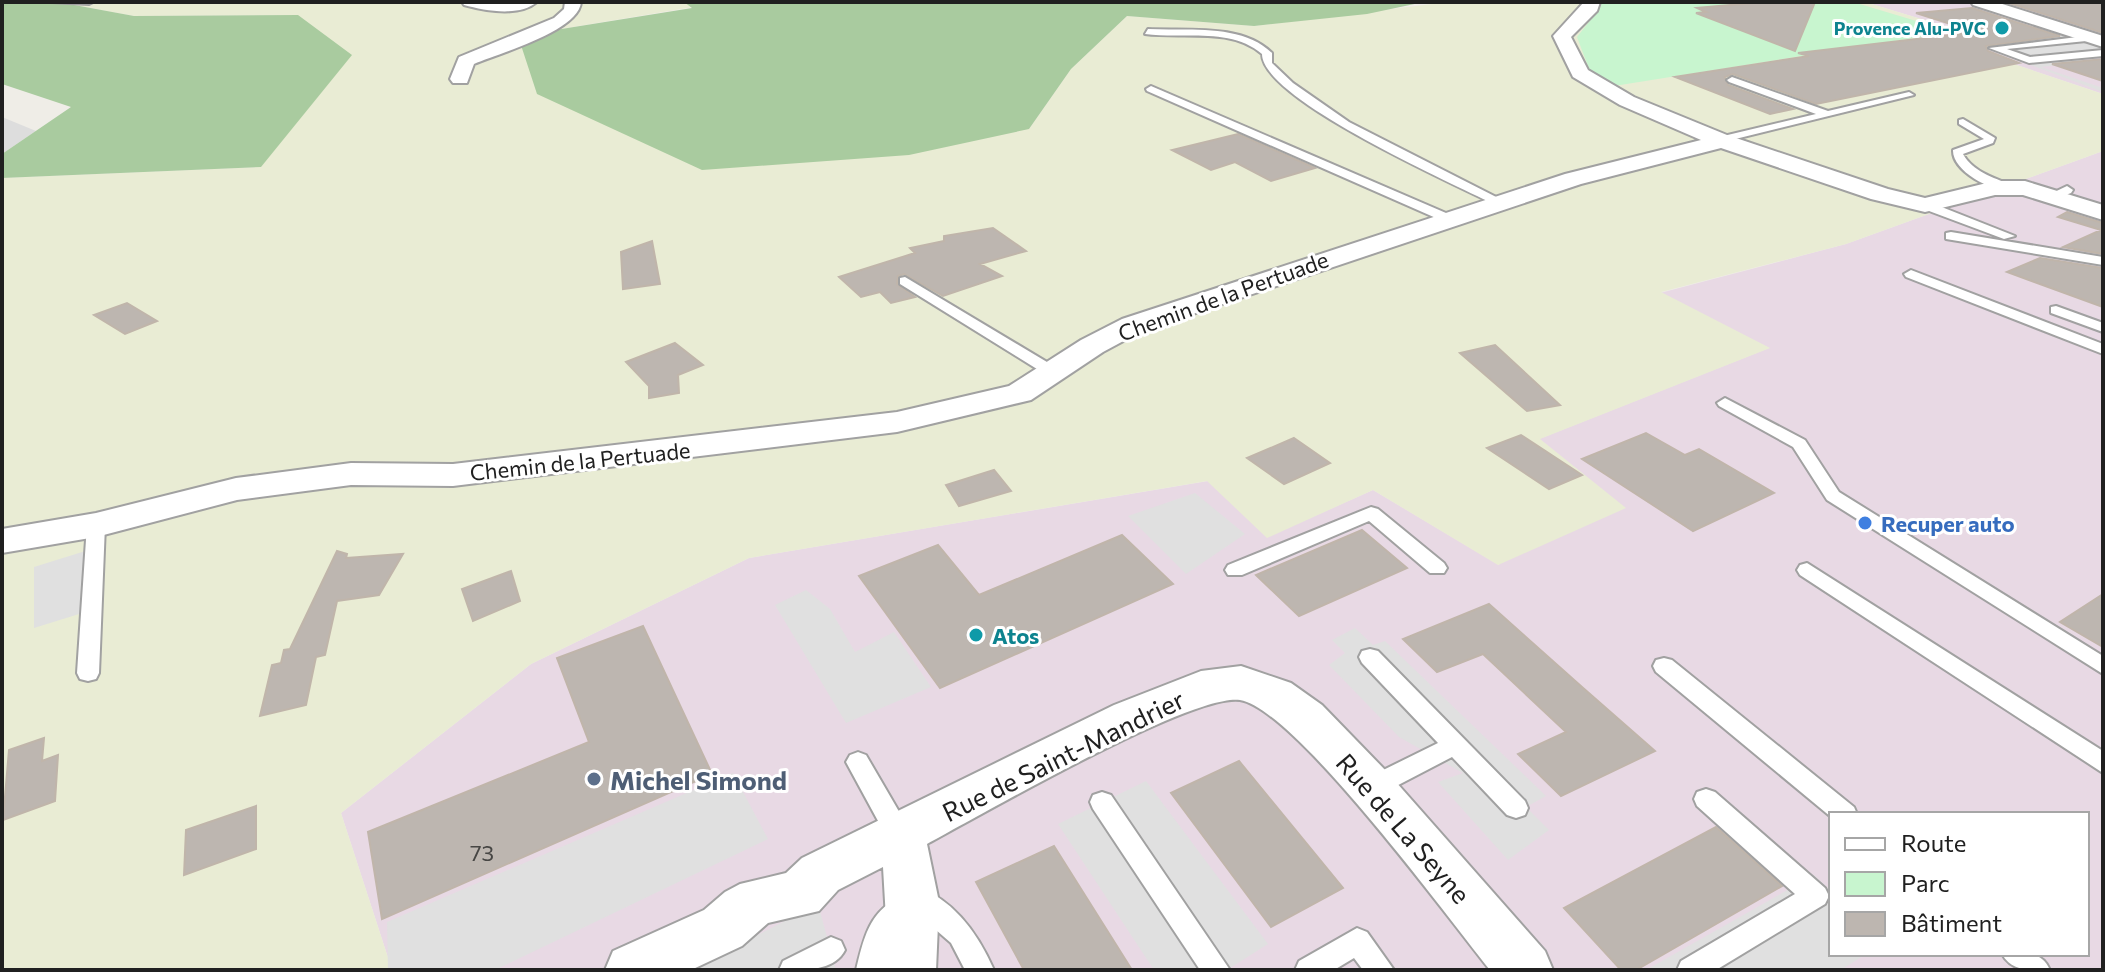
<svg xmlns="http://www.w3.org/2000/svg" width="2105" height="972" font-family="Commissioner,sans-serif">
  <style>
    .residential { fill: #ddd }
    .industrial { fill: #e8d9e4; fill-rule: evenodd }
    .farmland { fill: #e9ecd4 }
    .forest { fill: #a9cb9f }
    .park { fill: #c8f5cf }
    .parking { fill: #e0e0e0 }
    .building { fill: #bdb6b0; stroke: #c0b5aa; stroke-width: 2 }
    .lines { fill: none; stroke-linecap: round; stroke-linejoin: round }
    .lane-casing { stroke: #a1a1a1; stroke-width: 4 }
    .street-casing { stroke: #a1a1a1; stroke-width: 4 }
    .lane { fill: #fff; fill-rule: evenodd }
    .street { fill: #fff; fill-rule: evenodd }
    .culture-dot { fill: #0f9aa8; stroke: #fff; stroke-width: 3 }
    .shop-dot { fill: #3f7fe0; stroke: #fff; stroke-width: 3 }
    .service-dot { fill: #5c6f8a; stroke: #fff; stroke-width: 3 }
    .labels { text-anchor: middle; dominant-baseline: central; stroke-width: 6; stroke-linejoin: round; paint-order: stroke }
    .far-culture-label { font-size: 18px; font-weight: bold; fill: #0d838f; stroke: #fff; text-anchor: end }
    .street-label { font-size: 22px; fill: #202020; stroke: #fff }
    .shop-label { font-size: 22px; font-weight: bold; fill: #366cbe; stroke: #fff; text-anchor: start }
    .culture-label { font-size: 22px; font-weight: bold; fill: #0d838f; stroke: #fff; text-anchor: start }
    .near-number-label { font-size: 22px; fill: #474644 }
    .near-street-label { font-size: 26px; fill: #202020; stroke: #fff }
    .near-service-label { font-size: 26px; font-weight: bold; fill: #4e5e75; stroke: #fff; text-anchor: start }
  </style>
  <rect width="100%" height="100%" fill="#efede7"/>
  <path class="residential" d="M2,117l34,14 -34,23z"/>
  <path class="industrial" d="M1865,2h238v92l-158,-53 -14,-19z
    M2103,151v819h-1711l-51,-157 190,-149 218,-106 459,-77 59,56 106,-47 126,75 40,-126 230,-91 -109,-55 186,-49zM1831,814h256v140h-256z"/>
  <path class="farmland" d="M58,2h626l9,5 -174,29 510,93 42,-60 56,-53 127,10 194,-24h417l66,20 14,19 158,53v57l-257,93 -185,48 109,56 -230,91 86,69 -128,57 -125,-75 -106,48 -60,-57 -458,77 -218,106 -190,149 51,157h-390v-792l259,-11 37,-152 -164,1z"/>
  <path class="forest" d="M2,2h56l76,14 164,-1 54,40 -91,112 -259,11v-24l69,-47 -69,-23z
    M684,2h740l-57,12 -113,12 -127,-10 -56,53 -42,60 -120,26 -207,15 -165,-76 -19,-58 174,-28z"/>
  <path class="park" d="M1601,2h252l70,21 9,12 -318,51 -23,-12 -14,-37 23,-29z"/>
  <path class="parking" d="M2054,30l49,16v7l-28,4 11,5 -45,5 62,21v4l-129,-48 -29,-3 -3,-5 15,4z
    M1195,493l50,41 -59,40 -58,-58z
    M95,548l-3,62 -58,18v-61z
    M806,590l24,19 25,43 39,-20 37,55 -85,36 -71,-118z
    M1355,628l18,17 12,-4 161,155 -20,11 23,23 -41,30 -70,-78 25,-9 -64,-36 -70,-72 16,-12 -13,-13z
    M733,773l35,66 -273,131h-107l-1,-48z
    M1146,781l122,163 -41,26h-73l-96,-146z
    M1814,875l17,16v63h35l-25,16h-195z
    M818,904l18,66h-147z"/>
  <path class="building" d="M1764,2h51l-20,49 -99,-38 10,-1 -9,-4z
    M2006,2h97v31z
    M1972,8l88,28 -74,10 2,5 31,12 -203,41 -83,-30 -8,3 3,8 65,24 -23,5 -95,-37 134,-21 -11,-3 178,-21 -60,-19z
    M2103,59v22l-51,-17z
    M1238,134l75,33 2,1 -44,13 -36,-19 -24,8 -39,-20z
    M2067,212l36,11v31l-40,-7 38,-17 -43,-13z
    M993,228l33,23 -46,13 22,12 -59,20 -39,-22 -6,2 -1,8 18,13 -24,6 -11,-11 -19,5 -22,-20 76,-24 -5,-5 34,-7v-5z
    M652,241l8,43 -37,5 -2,-37z
    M2040,258l63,10v39l-96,-35z
    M127,303l30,18 -32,13 -31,-19z
    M675,343l28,22 -25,10 1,18 -30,5v-12l-23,-24z
    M1495,345l65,60 -33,6 -67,-58z
    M1646,433l39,22 14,-6 75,44 -81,38 -111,-72z
    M1521,435l61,40 -33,14 -62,-41z
    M1294,438l36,25 -46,21 -37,-26z
    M994,470l17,21 -52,15 -13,-21z
    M1362,530l45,38 -108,48 -43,-41z
    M1122,535l51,49 -233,104 -81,-112 79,-31 41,50z
    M337,551l10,3 -1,4 57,-4 -24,41 -42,6 -12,54 -9,2 -10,48 -46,11 12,-51 9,-2 3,-13 6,-1z
    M511,571l9,30 -47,20 -11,-32z
    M2103,594v53l-43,-25z
    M1489,604l93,83 73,64 -94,45 -43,-42 48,-22 -83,-78 -46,18 -34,-33z
    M643,626l69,148 -330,145 -14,-87 221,-90 -32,-84z
    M44,738l-2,23 16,-6 -3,46 -52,19 6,-70z
    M1239,761l104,127 -72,39 -100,-134z
    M256,806v43l-72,26 2,-45z
    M1716,827l66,59 -146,84h-15l-57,-62z
    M1054,846l78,124h-108l-48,-88z"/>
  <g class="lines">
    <g class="lane-casing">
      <path id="lane" d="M50,2h43l-4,2z
        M1148,29c39,2 94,-6 124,24v10l21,20 56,39 157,80 -10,3c-42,-21 -234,-106 -234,-151 -31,-27 -79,-15 -117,-20z
        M2093,35l3,5 -89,9 23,8 73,-7v6l-74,7 -40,-15z
        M1732,77l96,34 81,-19 5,3 -195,48 -4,-1v-4l101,-24 -87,-32 -2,-2z
        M1151,86l302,130 2,3 -10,3 -298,-131 -1,-2z
        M1963,119l32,19 -2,5 -30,11c10,18 30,23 48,31v6c-19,1 -59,-20 -58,-41l31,-11 -25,-15v-4z
        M2067,186l6,4 -2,3 -19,7 -6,-4z
        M1921,202h8l86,34 -11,3 -83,-31z
        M1951,232l152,25v8l-157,-26v-6z
        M1911,270l192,74v10l-197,-77 -2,-3z
        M905,277l152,91 2,3 -2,3h-12l-145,-90v-6z
        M2056,306l47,17v9l-52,-19v-6z
        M1725,398l80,42 34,52 264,164v18l-276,-174 -34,-53 -74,-41 -2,-3z
        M1371,507l7,2 66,54 3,5 -3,5h-14l-61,-52 -127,54h-14l-3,-5 3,-5z
        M96,519l9,6 -6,148 -3,6 -8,2 -8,-2 -3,-6 10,-148z
        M1807,563l296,188v22l-303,-198 -3,-5 3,-5z
        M1370,649l8,2 147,150 3,7 -3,7 -9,3 -9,-3 -55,-58 -71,37 -9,3 -9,-3 -3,-7 3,-7 75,-37 -76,-80 -3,-6 3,-6z
        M1664,658l8,2 182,147 3,7h-26v3l-175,-145 -3,-6 3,-6z
        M858,752l8,3 42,72 4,8 -4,8 -9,3 -9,-3 -44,-81 4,-7z
        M1706,789l9,3 110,96 4,8 -4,8 -109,66h-39l4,-9 114,-67 -98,-88 -3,-7 3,-7z
        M1102,792l9,3 119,175h-30l-107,-161 -3,-7 3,-7z
        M920,888c36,14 59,48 74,82h-29l-14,-27 -38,-33 -22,28 -7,32h-28c7,-29 13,-60 44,-72l7,3 4,-9z
        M1357,928l10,4 27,38h-31l-9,-12 -20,12h-39l4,-9z
        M831,937l10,4 4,9c-11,22 -43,20 -66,20l4,-9z
        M2002,954c20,0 39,-5 48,16 -20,0 -38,2 -48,-16z"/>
    </g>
    <g class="street-casing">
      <path id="street" d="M462,2h75c-18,15 -51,9 -73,3z
        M565,2h16c-2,29 -81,51 -107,62l-7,19h-14l-3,-4 9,-22 95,-39 10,-9z
        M1584,2h16l-3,9 -26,26 17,33 46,27 93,38 161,54 37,9 70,-17h30l78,24v15l-80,-25h-28l-70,17 -54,-13 -150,-51 -140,36 -439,147 -39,21 -72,48 -134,32 -444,54 -102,-1 -114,15 -141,37 -94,16v-24l94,-16 140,-35 115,-15 102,1 444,-52 112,-26 72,-46 41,-21 443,-145 136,-34 -81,-35 -47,-28 -20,-41z
        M1971,2h25l107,34v11l-130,-42z
        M1241,666l50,17 31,22 66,68 157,178 8,19h-63c-41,-51 -195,-261 -250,-270 -48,-7 -259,115 -313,144l12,58 -3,68h-56l6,-51 -3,-52 -45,23 -19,21 -51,12 -26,23 -51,24h-86l8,-19 91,-41 21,-18 15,-8 46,-11 16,-15 312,-153 87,-34z"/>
    </g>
    <use href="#lane" class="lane"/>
    <use href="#street" class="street"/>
  </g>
  <g class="culture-dot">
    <circle cx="2002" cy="28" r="8"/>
    <circle cx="976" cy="635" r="8"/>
  </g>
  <circle class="shop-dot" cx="1865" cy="523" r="8"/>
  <circle class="service-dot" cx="594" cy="779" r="8"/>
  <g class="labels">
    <g class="far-culture-label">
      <text x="1986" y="28">Provence Alu-PVC</text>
    </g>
    <g class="street-label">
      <text transform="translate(1223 296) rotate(-20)">Chemin de la Pertuade</text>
      <text transform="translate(580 461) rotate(-6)">Chemin de la Pertuade</text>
    </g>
    <g class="shop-label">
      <text x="1881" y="523">Recuper auto</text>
    </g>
    <g class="culture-label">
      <text x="992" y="635">Atos</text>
    </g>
    <g class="near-number-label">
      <text x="482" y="852">73</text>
    </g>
    <g class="near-street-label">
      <text transform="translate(1063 755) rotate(-26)">Rue de Saint-Mandrier</text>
      <text transform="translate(1404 828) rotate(49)">Rue de La Seyne</text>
    </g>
    <g class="near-service-label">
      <text x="610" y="779">Michel Simond</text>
    </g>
  </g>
  <rect width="2105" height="972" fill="none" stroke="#202020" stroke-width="8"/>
  <rect x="1829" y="812" width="260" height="144" fill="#ffffff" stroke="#a6a6a6" stroke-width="2"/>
  <rect x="1845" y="838" width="40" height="12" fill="#ffffff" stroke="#a6a6a6" stroke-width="2"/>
  <text x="1901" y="852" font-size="24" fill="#202020">Route</text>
  <rect x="1845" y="872" width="40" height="24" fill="#c8f5cf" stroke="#a6a6a6" stroke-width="2"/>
  <text x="1901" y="892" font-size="24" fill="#202020">Parc</text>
  <rect x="1845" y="912" width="40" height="24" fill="#bdb6b0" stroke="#a6a6a6" stroke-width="2"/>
  <text x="1901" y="932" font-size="24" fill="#202020">Bâtiment</text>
</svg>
